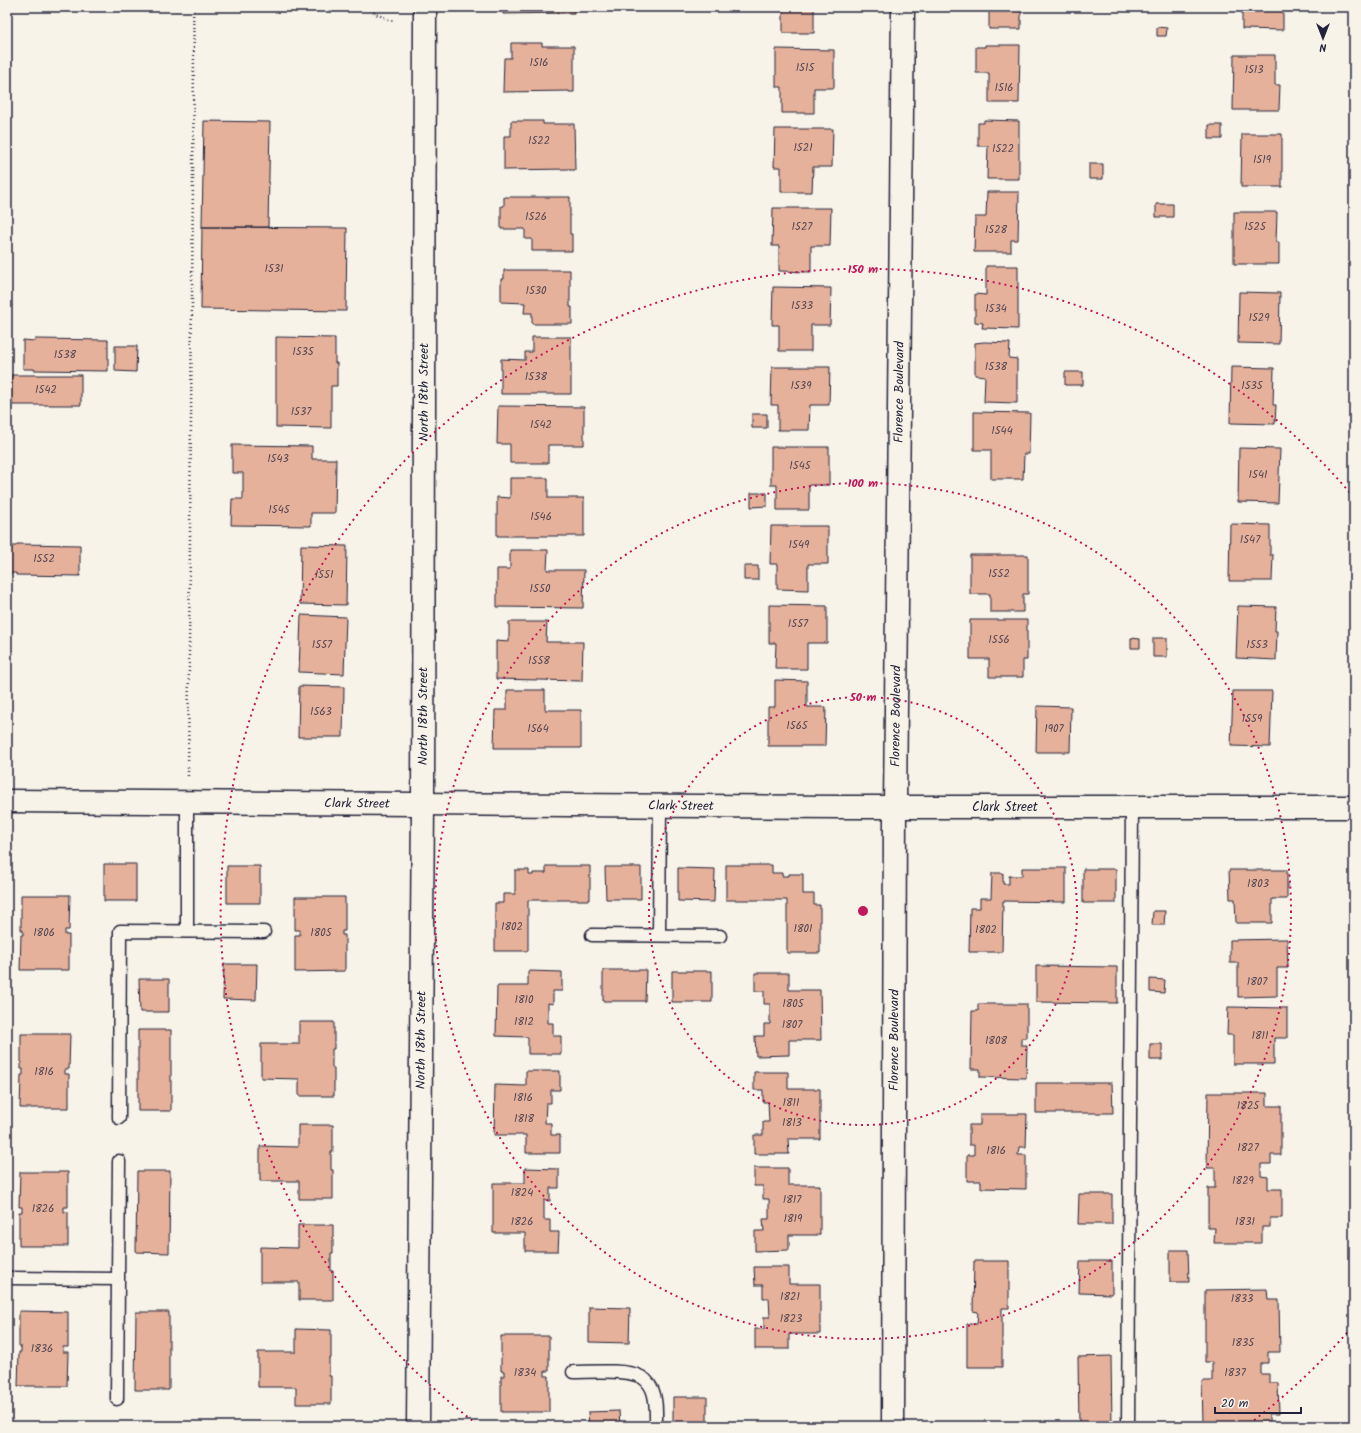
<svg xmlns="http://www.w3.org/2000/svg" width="1361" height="1433" font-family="Kalam,sans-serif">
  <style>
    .building { fill: #e6b19a; stroke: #22223b }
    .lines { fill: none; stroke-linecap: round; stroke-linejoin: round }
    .lane-casing { stroke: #22223b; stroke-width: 15 }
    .street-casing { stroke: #22223b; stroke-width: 25 }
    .secondary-casing { stroke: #22223b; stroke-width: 25 }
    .path { stroke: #22223b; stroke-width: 2.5; stroke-dasharray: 1 3; stroke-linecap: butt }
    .lane { stroke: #f7f3e8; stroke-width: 12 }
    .street { stroke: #f7f3e8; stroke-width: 22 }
    .secondary { stroke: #f7f3e8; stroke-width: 22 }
    .ring { fill: none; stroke: #c2185b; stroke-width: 2; stroke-dasharray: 2 4 }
    .labels { text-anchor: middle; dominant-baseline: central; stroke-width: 3.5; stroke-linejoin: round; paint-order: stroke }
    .number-label { font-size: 11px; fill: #534653 }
    .street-label { font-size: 13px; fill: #22223b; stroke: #f7f3e8 }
    .centre { fill: #c2185b; stroke: #f7f3e8; stroke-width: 2 }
    .ring-label { font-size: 12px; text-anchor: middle; font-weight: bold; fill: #c2185b; stroke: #f7f3e8; stroke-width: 3.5; stroke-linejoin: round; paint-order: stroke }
  </style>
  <rect width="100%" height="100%" fill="#f7f3e8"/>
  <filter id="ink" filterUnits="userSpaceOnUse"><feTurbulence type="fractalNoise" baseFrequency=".025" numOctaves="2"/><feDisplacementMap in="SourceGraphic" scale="8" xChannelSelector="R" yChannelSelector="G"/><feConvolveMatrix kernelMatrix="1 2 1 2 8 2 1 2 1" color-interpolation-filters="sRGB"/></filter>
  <g filter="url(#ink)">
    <path class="building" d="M503,7h71v7h-5v-1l-66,1z
      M783,7h31v26h-31z
      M989,7h32v22h-32z
      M1242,7h41v23l-41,-1z
      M1157,27l10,1 -1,8h-9z
      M511,43h31v3h32v46h-5v-1l-66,1 1,-34h7z
      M985,45h35l-1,58h-30v-30h-13v-26h9z
      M776,49l58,1v38h-20v25h-32v-26h-6z
      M1234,55h41v30h5l-1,25h-46z
      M984,120l35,1v58h-32l1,-33h-10v-23h6z
      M204,121l66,1 -2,105h-66z
      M511,121h32v3h31l1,46h-6v-1l-65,1v-34h7z
      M1209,125h13v14h-13z
      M775,129h58l-1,38h-19l-1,25h-31v-25h-7z
      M1242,134h40v53h-41z
      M1089,164h14v15h-14z
      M987,192h32l-1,48h-7v12h-37l1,-35h11z
      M504,197h66v37h2v17h-40v-12h-7v-10h-24v-23h3z
      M1156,204h17v13h-17z
      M773,208h58l-1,38h-19v26l-32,-1v-25h-7z
      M1234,212h43l-1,30h3v22h-45z
      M202,227l145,1 -1,83 -145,-2z
      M986,266h32v63l-36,-1 1,-5 -8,-1v-28l11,1z
      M504,270h66v37h2v17h-40v-11h-8l1,-10 -24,-1v-23h3z
      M773,287l58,1 -1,37h-19v26h-32v-26h-7z
      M1239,292l41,1 -1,51 -41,-1z
      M276,337l59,1v25h2v23h-6v42l-55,-1z
      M532,337h39v57h-70v-35l24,1v-8h7z
      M35,339l73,1v31l-74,-1v-1h-11v-29l12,1z
      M984,342l26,1 -1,15 8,1v44l-33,-1 1,-26 -10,-1v-32z
      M115,346h22l-1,26 -21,-1z
      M772,367h58l-1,38h-19l-1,25h-31v-25h-7z
      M1231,367l43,1 -1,37h3l-1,19 -45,-1z
      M1065,372h18v13h-18z
      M11,375h70v30h-70z
      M498,406l86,1v38h-36v18h-38v-19h-13z
      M974,412l56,1 -1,41h-5l-1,25h-32v-29h-17z
      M752,414h15v14h-15z
      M232,445l80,1v13h24l-1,54h-24v13l-80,-1 1,-26h11v-26h-11z
      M771,447h58v38h-20v25h-32v-25h-6z
      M1239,448l41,1 -2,54 -40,-1z
      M510,478h38v20h36v38h-87v-39l13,1z
      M751,493h16v13l-16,1z
      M1230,524l40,1v30h3l-1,26h-43z
      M771,526h57v38h-20v26l-31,-1v-25h-7z
      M17,544l63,1v31l-64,-1v-2h-8v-27h8z
      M301,545l46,1 -1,59 -46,-1z
      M510,550h38l-1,20h37l-1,38 -86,-1v-38h13z
      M970,555h58v39h-5v18h-33v-18h-20z
      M744,566h14v14h-14z
      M769,605l58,1v37h-20v26h-32l1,-26h-7z
      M1238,606l38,1 -1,24h2l-1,29 -40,-2z
      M301,615l45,2 -2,57 -45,-2z
      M970,620h57v40h-4v17h-34v-18h-19z
      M509,622h38l-1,20h37l-1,39 -86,-2v-38l13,1z
      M1131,638l9,1v9h-9z
      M1153,638h14v19h-14z
      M775,680l32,1v26h19l-1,39h-57v-39h7z
      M299,686l45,1 -1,50h-45z
      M507,690h38v20h36v38h-87l1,-38h12z
      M1233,691h39l-2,56 -39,-1z
      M1037,706l34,1 -1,45h-34z
      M104,864h32v37h-32z
      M726,865h46v8h10v3h7v-2h14v20h11v11h6v48h-33v-53h-61z
      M227,866h33v37h-33z
      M546,866h44v34h-62v51h-33v-48h8v-9h12v-24h14v5h4v-2h13z
      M605,867h36v32h-35z
      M678,868l37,1 -1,33 -36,-1z
      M1022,868h44v34l-63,-1 -1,51h-33l1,-44h10v-10h11l1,-25h11v11h6v-8h13z
      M1083,869h33v34h-33z
      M1229,870h58v29h-15v24h-36l-1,-24h-5z
      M21,895h49l-1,35h-4v5h4v35h-49l1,-35h2v-5h-2z
      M295,897h50v34h-3v4h3v36l-50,1v-37h5v-5h-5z
      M1153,911h12l-1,14h-12z
      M1287,939l1,29h-11v28l-39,1v-34h-8v-23z
      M224,964h33l-1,36 -33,-1z
      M1036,966l81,1v36l-81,-1z
      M603,970h43l-1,31h-42z
      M528,971l34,1v19h-9v13l-5,-1v20h5v13h8v18h-33v-17l-32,-1 1,-50h31z
      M672,971h40v31h-40z
      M755,973h34v17h31l1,50h-32v15l-33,1 -1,-20h9v-12h6v-20h-6v-13h-9z
      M139,979h30v33h-29z
      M1150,979l15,1 -1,13 -14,-1z
      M978,1004h49v34h-6v7h6l-1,33 -46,-1v-8h-9l1,-58h6z
      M1228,1007l59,1v30h-13v26h-41v-29h-6z
      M299,1022h35v27h-2v19h2v28h-35v-17l-38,-1v-34h38z
      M138,1030h33v81h-33z
      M21,1034h49l-1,35h-4v5h4v34h-49l1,-33h2v-6h-2z
      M1150,1044h12v16h-12z
      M526,1071h34v19h-9v13h-5l-1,20h6v12h9v18h-34v-18h-32l1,-50 31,1z
      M754,1072h34v17h32v50h-32l1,15h-35v-19h9v-13h6l-1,-20h-5v-12h-9z
      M1036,1083h76l1,30h-77z
      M1208,1093h59v13h14v49h-10v9h-10v12l7,1v12h14v29h-12v9h-8v16h-48l1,-15h-7v-40h7v-20h-8z
      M980,1114h47l-1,33h-7l-1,8h8v34l-45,-1v-7h-14v-26h7v-10h-5v-20h11z
      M298,1125h35v27h-2v18h2v29h-34v-18h-39v-35l38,1z
      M525,1168l34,1v19h-9v13l-6,-1v20h6v12h9l-1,19h-33v-18h-32v-50h32z
      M754,1168h34v17h32v50h-31v15l-34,1v-20h9l-1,-12h6v-20h-6v-13h-9z
      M137,1171h33l-1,82 -33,-1z
      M20,1172h48v35h-4v5h4v34h-49v-34h3v-5h-3z
      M1079,1194h33v30h-34z
      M298,1225h35v28h-2v18h2v29h-34v-18h-39v-35l38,1z
      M1170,1250h18l1,32h-19z
      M974,1261h35v47h-7v59h-35v-43h10l1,-12 -5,-1z
      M1080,1261h32v33l-33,-1z
      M754,1267h35v17h31v50h-31v15h-34v-20h9v-12h6l-1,-19h-6v-13h-8z
      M1267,1289l1,11h11l1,52h-12v11h-7v11h8v9h9l1,31h-10v10h-11v2h-47v-3h-8l-1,-42h10v-19h-7v-72z
      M589,1307l41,1 -1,35 -40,-1z
      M19,1311l49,1v35h-5v5h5l-1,34h-49l1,-34h2v-5h-2z
      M136,1312h33v78h-34z
      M296,1329l35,1v28h-2v18h2v28h-35v-17h-38v-35h38z
      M501,1336h48v35h-4v5h4v36h-48v-36h3v-5h-3z
      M1111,1356l1,70h-33l-1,-69z
      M673,1397h34v29h-34z
      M619,1411l1,15h-31l-1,-14z"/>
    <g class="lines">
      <g class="lane-casing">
        <path id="lane" d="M187,931v-129
          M592,935l128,1
          M659,935l1,-129
          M119,1118l1,-187 144,1
          M7,1278l111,1
          M573,1372c17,0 51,-3 66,4 6,2 10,7 13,13 5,11 4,25 4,37
          M117,1399l2,-238
          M1128,1426l4,-619"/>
      </g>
      <g class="street-casing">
        <g id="street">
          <path id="s1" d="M7,801l832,6h515"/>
          <path id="s2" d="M418,1426l5,-622 2,-797"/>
        </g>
      </g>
      <g class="secondary-casing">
        <g id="secondary">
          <path id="s3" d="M893,1426l2,-619 8,-800"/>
        </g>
      </g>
      <path class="path" d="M367,7l9,7 17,7
        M188,776l6,-720 -1,-49"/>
      <use href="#lane" class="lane"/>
      <use href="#street" class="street"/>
      <use href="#secondary" class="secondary"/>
    </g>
  </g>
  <g class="ring">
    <circle cx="863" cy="911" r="214"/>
    <circle cx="863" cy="911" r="428"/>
    <path d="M1351 1328A642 642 0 0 1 1249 1424M477 1424A642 642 0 1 1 1351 494"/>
  </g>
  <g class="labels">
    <g class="number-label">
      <text x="539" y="63">1516</text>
      <text x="805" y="68">1515</text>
      <text x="1254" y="70">1513</text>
      <text x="1004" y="88">1516</text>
      <text x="539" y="141">1522</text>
      <text x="803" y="148">1521</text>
      <text x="1003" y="149">1522</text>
      <text x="1262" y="160">1519</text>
      <text x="536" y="217">1526</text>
      <text x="802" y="227">1527</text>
      <text x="1255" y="227">1525</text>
      <text x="996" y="230">1528</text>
      <text x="274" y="269">1531</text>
      <text x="536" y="291">1530</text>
      <text x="802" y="306">1533</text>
      <text x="996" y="309">1534</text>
      <text x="1259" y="318">1529</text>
      <text x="303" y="352">1535</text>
      <text x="65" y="355">1538</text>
      <text x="996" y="367">1538</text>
      <text x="536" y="377">1538</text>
      <text x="801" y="386">1539</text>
      <text x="1252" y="386">1535</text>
      <text x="46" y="390">1542</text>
      <text x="301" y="412">1537</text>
      <text x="541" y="425">1542</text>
      <text x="1002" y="431">1544</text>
      <text x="278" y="459">1543</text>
      <text x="800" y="466">1545</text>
      <text x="1258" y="475">1541</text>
      <text x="279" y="510">1545</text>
      <text x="541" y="517">1546</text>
      <text x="1250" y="540">1547</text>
      <text x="799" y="545">1549</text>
      <text x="44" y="559">1552</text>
      <text x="999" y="574">1552</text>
      <text x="324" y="575">1551</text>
      <text x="540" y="589">1550</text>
      <text x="798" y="624">1557</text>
      <text x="999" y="640">1556</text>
      <text x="322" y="645">1557</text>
      <text x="1257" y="645">1553</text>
      <text x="539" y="661">1558</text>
      <text x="321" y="712">1563</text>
      <text x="1252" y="719">1559</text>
      <text x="797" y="726">1565</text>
      <text x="538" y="729">1564</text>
      <text x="1054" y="729">1907</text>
      <text x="1258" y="884">1803</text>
      <text x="512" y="927">1802</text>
      <text x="803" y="929">1801</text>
      <text x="986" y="930">1802</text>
      <text x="44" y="933">1806</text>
      <text x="321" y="933">1805</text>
      <text x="1257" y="982">1807</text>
      <text x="524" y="1000">1810</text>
      <text x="793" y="1004">1805</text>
      <text x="524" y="1022">1812</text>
      <text x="792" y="1025">1807</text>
      <text x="1260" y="1036">1811</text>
      <text x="996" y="1041">1808</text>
      <text x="44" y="1072">1816</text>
      <text x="523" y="1098">1816</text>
      <text x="791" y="1103">1811</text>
      <text x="1248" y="1106">1825</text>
      <text x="524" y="1119">1818</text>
      <text x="792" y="1123">1813</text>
      <text x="1248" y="1148">1827</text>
      <text x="996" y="1151">1816</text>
      <text x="1243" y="1181">1829</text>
      <text x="522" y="1193">1824</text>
      <text x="792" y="1200">1817</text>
      <text x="43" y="1209">1826</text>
      <text x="793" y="1219">1819</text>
      <text x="522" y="1222">1826</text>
      <text x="1245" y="1222">1831</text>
      <text x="790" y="1297">1821</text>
      <text x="1242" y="1299">1833</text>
      <text x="791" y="1319">1823</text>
      <text x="1243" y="1343">1835</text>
      <text x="42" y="1349">1836</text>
      <text x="525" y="1373">1834</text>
      <text x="1235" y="1373">1837</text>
    </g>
    <g class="street-label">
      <text stroke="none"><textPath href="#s2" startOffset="1034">North 18th Street</textPath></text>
      <text stroke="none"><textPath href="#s3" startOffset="1034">Florence Boulevard</textPath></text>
      <text stroke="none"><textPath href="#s3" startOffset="710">Florence Boulevard</textPath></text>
      <text stroke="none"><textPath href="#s2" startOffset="710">North 18th Street</textPath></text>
      <text stroke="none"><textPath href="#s1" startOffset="350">Clark Street</textPath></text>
      <text stroke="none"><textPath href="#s1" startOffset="674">Clark Street</textPath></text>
      <text stroke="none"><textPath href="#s1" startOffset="998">Clark Street</textPath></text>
      <text stroke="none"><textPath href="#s3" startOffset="386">Florence Boulevard</textPath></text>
      <text stroke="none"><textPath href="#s2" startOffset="386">North 18th Street</textPath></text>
    </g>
  </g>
  <circle cx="863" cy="911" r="6" class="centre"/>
  <g class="ring-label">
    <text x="863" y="273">150 m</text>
    <text x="863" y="487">100 m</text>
    <text x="863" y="701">50 m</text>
  </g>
  <rect width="1361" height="1433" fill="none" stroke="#f7f3e8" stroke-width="24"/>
  <rect x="12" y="12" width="1337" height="1409" fill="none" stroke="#22223b" stroke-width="1.5" filter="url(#ink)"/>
  <g transform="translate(1323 38) rotate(180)" stroke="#f7f3e8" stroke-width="3" paint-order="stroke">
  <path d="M0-3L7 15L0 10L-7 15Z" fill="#22223b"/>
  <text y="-6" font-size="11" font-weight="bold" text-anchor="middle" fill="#22223b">N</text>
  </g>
  <path d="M1215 1407v6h86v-6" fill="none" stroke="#22223b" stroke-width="2"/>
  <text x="1221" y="1407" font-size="12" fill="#22223b" stroke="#f7f3e8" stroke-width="3" paint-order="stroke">20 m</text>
</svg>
